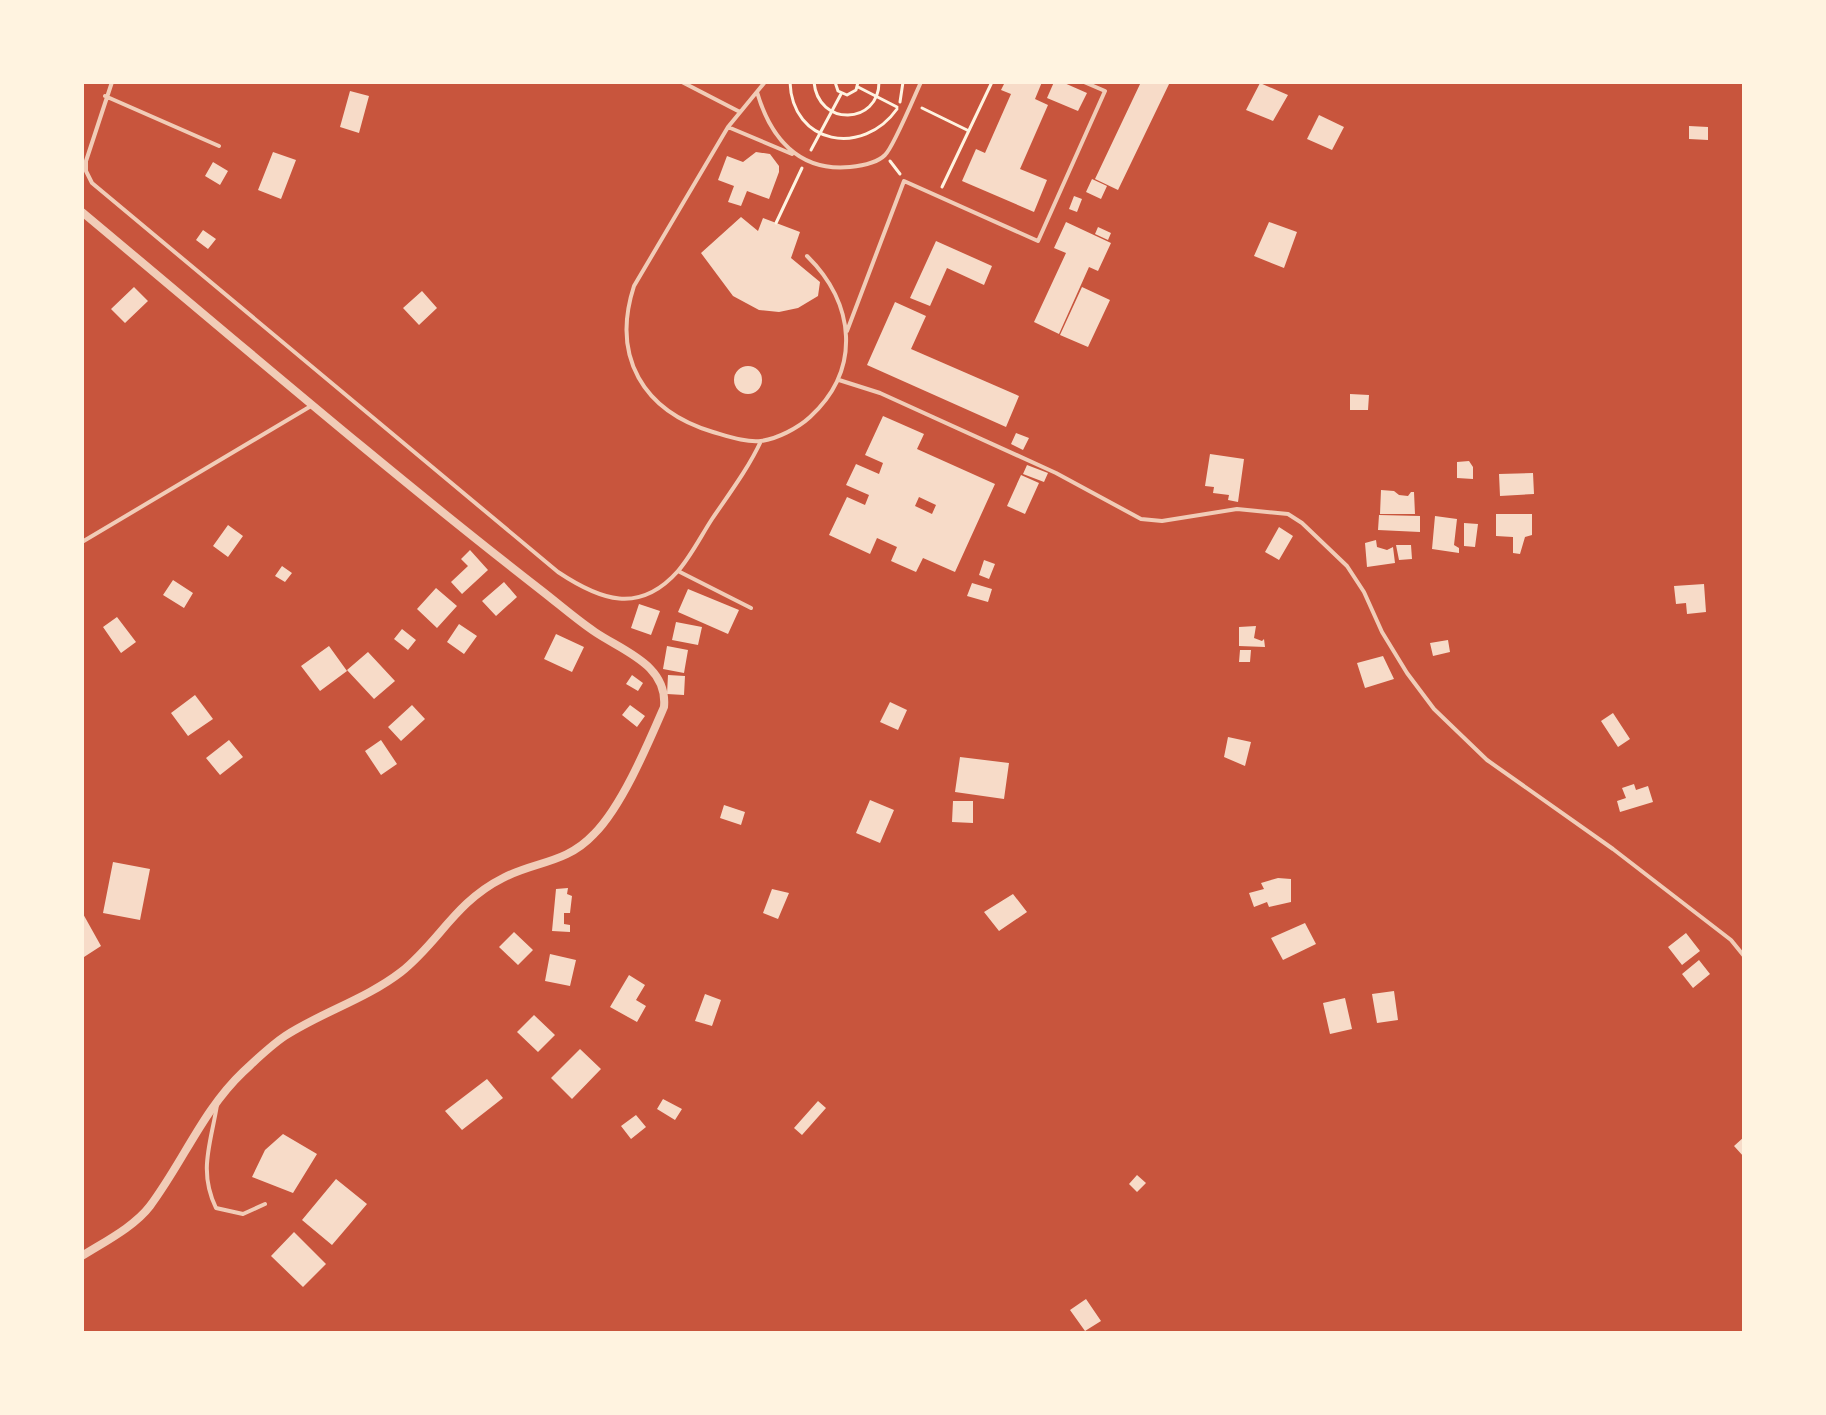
<svg xmlns="http://www.w3.org/2000/svg" width="1826" height="1415" font-family="'Nunito Sans',sans-serif">
  <style>
    .building { fill: #f7dbc8; fill-rule: evenodd }
    .lines { fill: none; stroke-linecap: round; stroke-linejoin: round }
    .path { stroke: #fff3e0; stroke-width: 3 }
    .service { stroke: #f1ccb7; stroke-width: 4 }
    .minor { stroke: #f1ccb7; stroke-width: 8 }
  </style>
  <rect width="100%" height="100%" fill="#c8553d"/>
  <path class="building" d="M1005,82h37l-7,17 13,6 -28,64 27,11 -13,32 -72,-31 14,-32 9,4 26,-59 -10,-4z
    M1054,82h8l25,11 -9,18 -31,-13z
    M1141,82h29l-52,108 -23,-11z
    M1260,83l28,12 -15,26 -27,-11z
    M350,91l19,5 -10,37 -19,-6z
    M1319,115l25,12 -12,23 -25,-11z
    M1689,126l19,1v13l-19,-1z
    M273,152l23,8 -15,39 -23,-9z
    M756,152l14,2 9,12v6l-10,27 -22,-8 -6,15 -13,-4 6,-16 -16,-6 9,-24 16,6z
    M213,162l15,9 -8,14 -15,-9z
    M1092,179l15,7 -6,13 -15,-7z
    M1074,196l8,3 -5,13 -8,-3z
    M741,217l17,14 5,-13 37,14 -9,26 29,24 -2,14 -20,12 -19,4 -20,-2 -26,-14 -32,-43z
    M1066,222l45,21 -13,28 -9,-4 -30,67 -25,-12 32,-69 -12,-5z
    M1269,222l28,10 -13,36 -30,-12z
    M1098,227l13,6 -3,7 -13,-6z
    M203,230l13,9 -8,10 -12,-9z
    M936,241l56,25 -8,19 -37,-17 -17,38 -20,-8z
    M134,287l14,14 -23,22 -14,-14z
    M1082,287l28,13 -22,47 -28,-12z
    M422,291l15,17 -18,17 -16,-17z
    M895,302l31,14 -15,33 108,47 -13,31 -139,-62z
    M734 380a14 14 0 1 1 28 0a14 14 0 1 1-28 0Z
    M1350,394l19,1 -1,15h-18z
    M883,416l41,18 -7,15 78,35 -40,88 -32,-14 -7,14 -25,-11 6,-14 -20,-9 -7,16 -41,-19 18,-38 18,8 4,-10 -23,-10 10,-21 23,10 4,-11 -18,-8zM919,497l17,8 -4,9 -17,-8z
    M1016,433l13,5 -6,12 -12,-6z
    M1210,454l34,5 -6,43 -10,-2 1,-5 -16,-2 1,-6 -9,-1z
    M1469,461l4,6v12l-16,-1v-16z
    M1027,465l21,8 -4,9 -21,-8z
    M1533,473l1,21 -34,2 -1,-22z
    M1021,475l18,8 -14,31 -18,-8z
    M1381,490l13,1 5,4 9,1 3,-4h3l1,22h-35z
    M1496,514h36v21l-7,2 -5,17 -7,-1v-16l-17,-1z
    M1379,515l41,1v16l-42,-2z
    M1435,516l22,3 -3,26 5,3v5l-27,-4z
    M1464,523l14,1 -3,23 -11,-1z
    M228,525l15,11 -15,21 -15,-11z
    M1279,527l14,9 -14,24 -14,-8z
    M1376,540l1,7 10,3 6,-3 2,16 -28,4 -2,-24z
    M1396,545h15l1,14 -13,1z
    M470,550l18,20 -26,24 -11,-12 17,-16 -7,-7z
    M984,560l11,4 -6,15 -10,-4z
    M282,566l10,7 -7,9 -10,-6z
    M173,580l20,13 -9,15 -21,-13z
    M504,582l13,15 -21,19 -14,-15z
    M972,583l20,6 -4,13 -21,-6z
    M1704,584l2,28 -19,2 -1,-11 -10,1 -2,-18z
    M436,588l21,18 -20,22 -20,-19z
    M688,589l51,21 -11,24 -50,-22z
    M639,604l21,7 -9,24 -20,-7z
    M117,617l19,25 -15,11 -18,-26z
    M676,622l26,5 -4,18 -26,-5z
    M459,624l18,12 -13,18 -17,-12z
    M1256,626l-2,12 8,3 2,-2 1,8 -26,-1v-19z
    M402,629l14,11 -8,10 -14,-11z
    M556,634l28,13 -12,25 -28,-13z
    M1448,640l2,12 -17,4 -3,-13z
    M329,646l18,25 -27,20 -19,-25z
    M667,646l21,4 -4,23 -21,-4z
    M1240,650h11l-1,12h-11z
    M368,652l27,29 -21,18 -27,-29z
    M1383,656l11,23 -29,9 -8,-25z
    M632,675l11,8 -5,8 -12,-7z
    M668,675l17,1 -1,19 -17,-1z
    M195,695l18,24 -25,17 -17,-23z
    M890,702l17,8 -9,20 -18,-8z
    M412,705l13,14 -24,22 -13,-14z
    M630,705l15,11 -8,11 -15,-12z
    M1613,713l17,26 -12,8 -17,-26z
    M1228,737l23,5 -6,24 -21,-9z
    M229,740l14,17 -23,18 -14,-17z
    M381,740l16,24 -16,11 -16,-24z
    M960,757l49,6 -5,36 -49,-7z
    M1634,784l2,6 12,-4 5,16 -33,10 -3,-11 9,-3 -4,-10z
    M870,800l24,10 -14,33 -24,-10z
    M953,801h20v22l-21,-1z
    M724,805l21,7 -4,13 -21,-7z
    M113,862l37,7 -10,51 -37,-7z
    M1278,878l13,1v23l-22,5 -2,-5 -13,5 -5,-14 15,-4 -3,-6z
    M568,888l-1,6 5,2 -2,17h-6v11l6,1v7l-18,-1 4,-42z
    M772,889l17,4 -11,26 -15,-6z
    M1013,894l14,18 -28,19 -15,-19z
    M82,912l19,34 -17,11 -2,-7z
    M1305,923l11,21 -33,16 -12,-22z
    M514,932l19,18 -15,15 -19,-18z
    M1686,933l14,18 -18,14 -14,-18z
    M550,954l26,6 -6,26 -25,-5z
    M1699,960l11,14 -17,14 -11,-14z
    M629,975l16,10 -9,15 10,6 -9,16 -27,-15z
    M1394,991l4,29 -21,3 -5,-29z
    M705,994l16,6 -9,26 -17,-5z
    M1345,998l7,31 -22,5 -7,-31z
    M534,1015l21,20 -17,17 -21,-20z
    M580,1049l21,20 -29,30 -21,-21z
    M487,1079l16,19 -41,32 -17,-19z
    M663,1099l19,10 -7,11 -18,-11z
    M818,1101l8,7 -24,27 -8,-7z
    M636,1115l10,12 -15,12 -10,-13z
    M283,1134l34,20 -24,39 -41,-16 13,-27z
    M1744,1137v20l-10,-11z
    M1137,1175l9,8 -9,9 -8,-8z
    M336,1179l31,25 -35,41 -30,-25z
    M294,1232l32,32 -23,23 -32,-31z
    M1086,1299l15,22 -16,10 -15,-21z"/>
  <g class="lines">
    <path class="path" d="M790,82c2,63 73,75 107,27
      M814,82c4,45 65,43 65,0
      M835,82l3,9 9,4 9,-5 2,-8
      M858,87l39,20
      M900,102l3,-20
      M922,108l45,22
      M811,150l30,-56
      M890,161l10,13
      M942,187l50,-105
      M776,223l26,-55"/>
    <path class="service" d="M112,82l-26,79v10l6,12 466,389c42,28 81,43 120,-1 13,-15 23,-35 34,-52 17,-25 36,-50 49,-78
      M682,82l58,30
      M765,82l-37,45 -94,159c-23,71 9,125 79,146 14,4 34,11 48,9 16,-2 37,-13 49,-24 52,-48 45,-114 -3,-161
      M757,92c13,45 41,80 93,75 10,-1 27,-4 35,-12 8,-7 30,-60 36,-73
      M105,96l114,50
      M728,127l64,27
      M847,331l57,-150 134,60 67,-150 -21,-9
      M839,380l41,13 176,80 85,46 21,2 75,-12 51,5 14,9 45,43 17,26 18,40 25,41 27,36 53,51 126,89 118,91 13,16
      M82,542l229,-136
      M678,571l73,37
      M217,1105c-6,38 -19,66 -1,103l27,6 22,-10"/>
    <path class="minor" d="M82,212c152,127 303,257 460,379 18,14 35,29 53,41 28,19 73,33 69,75 -16,37 -42,99 -70,127 -28,30 -59,27 -91,44 -48,24 -64,64 -102,94 -35,27 -79,40 -116,64 -15,10 -29,24 -42,36 -40,38 -60,90 -93,134 -16,21 -46,36 -68,50"/>
  </g>
  <rect width="1826" height="1415" fill="none" stroke="#fff3e0" stroke-width="168"/>
</svg>
